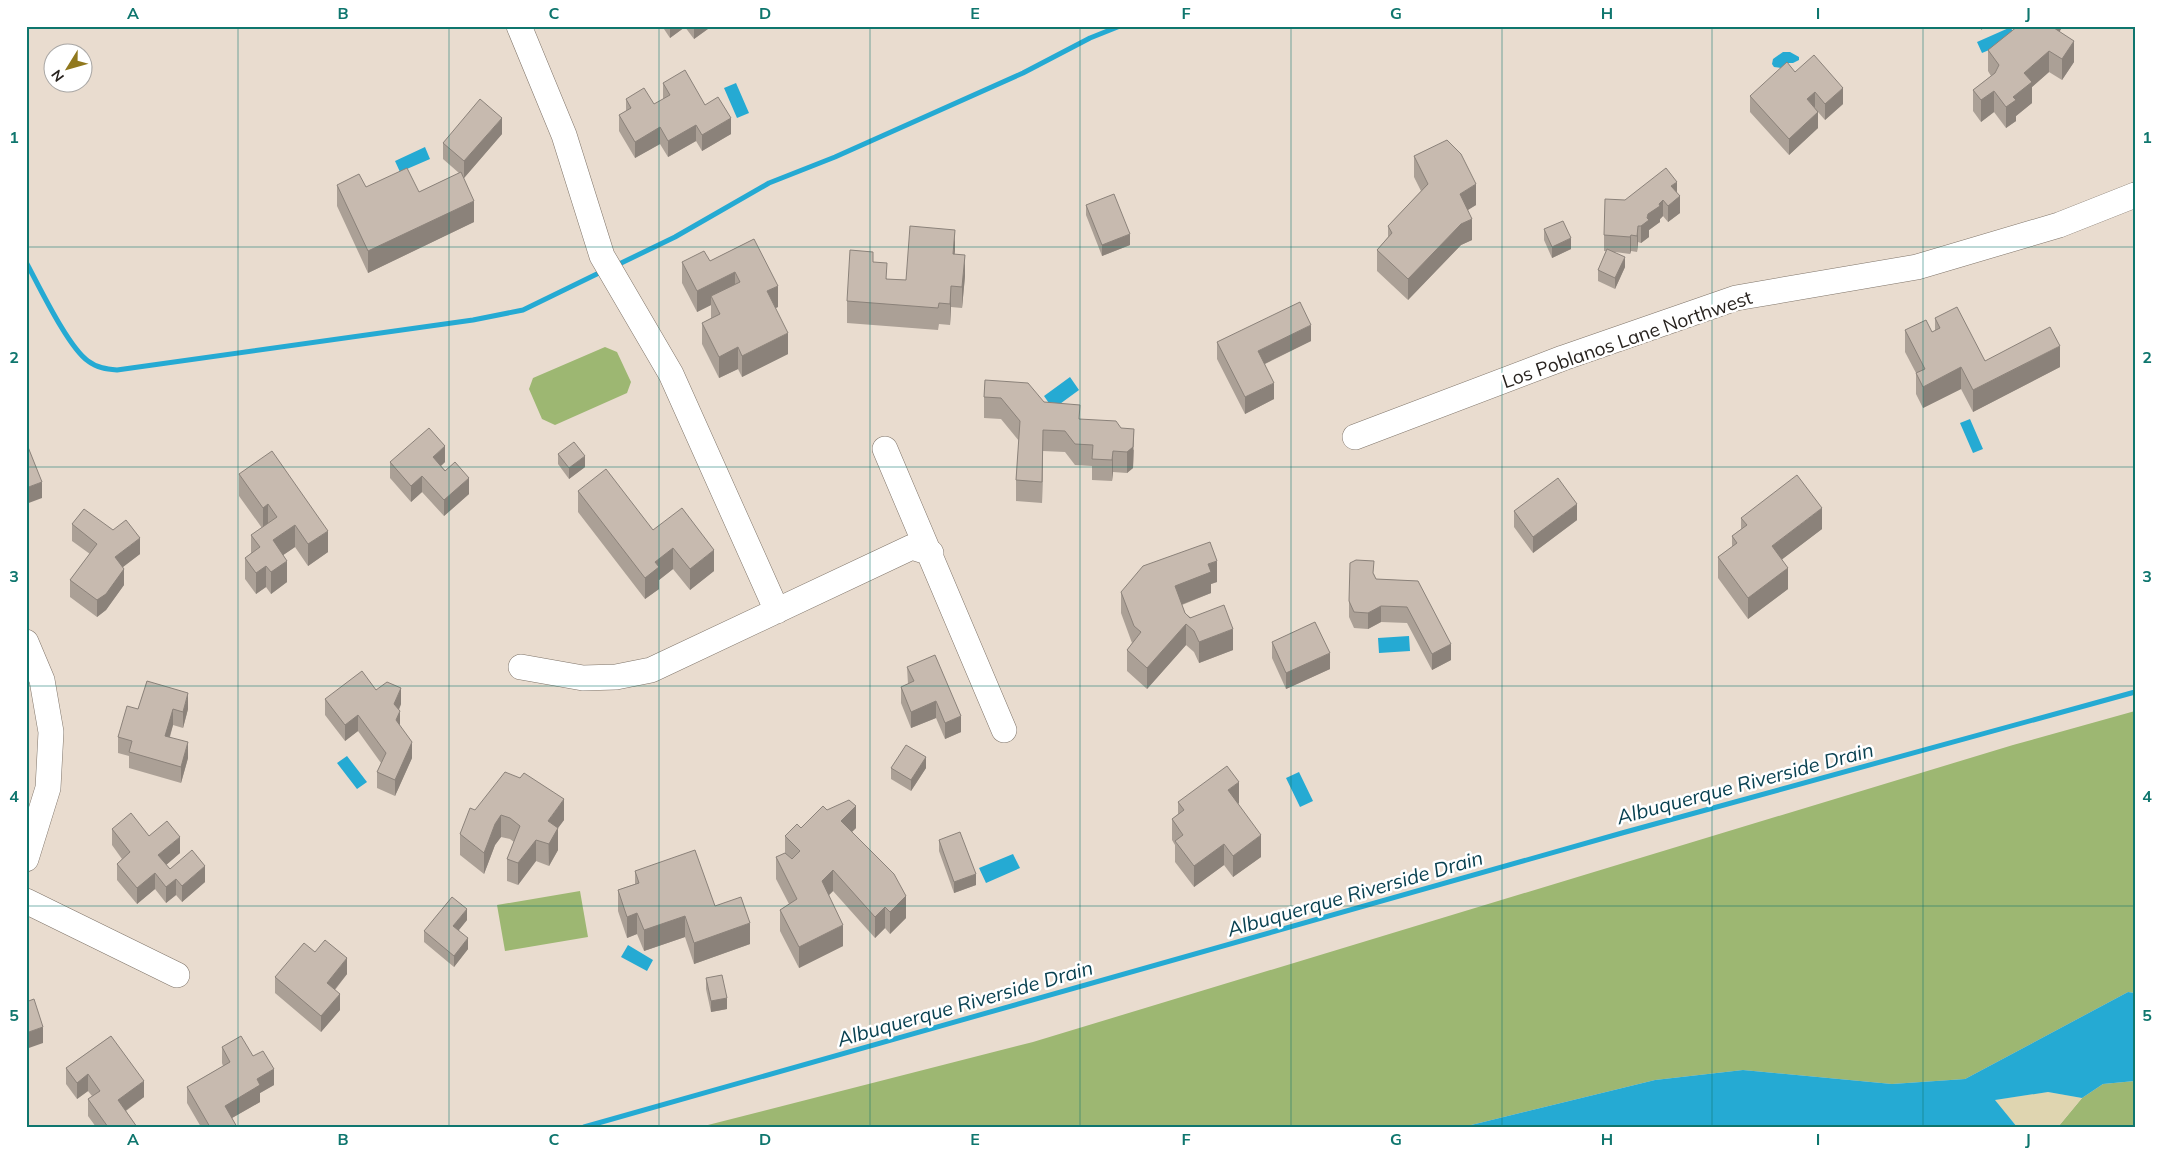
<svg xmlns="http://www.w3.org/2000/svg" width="2161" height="1153" font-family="Mulish,sans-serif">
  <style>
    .green { fill: #9db772 }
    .sand { fill: #dfd5b0 }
    .water { fill: #25aad3 }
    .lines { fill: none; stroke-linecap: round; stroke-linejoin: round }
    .stream { stroke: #25aad3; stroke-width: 5 }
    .minor-casing { stroke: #7f7469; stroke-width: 26 }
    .minor { stroke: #fff; stroke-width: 25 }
    .wall { fill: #aba096 }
    .shaded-wall { fill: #8b827a }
    .building { fill: #c7baaf; stroke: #8b827a }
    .grid { fill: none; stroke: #0f766e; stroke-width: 1; stroke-opacity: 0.55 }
    .labels { text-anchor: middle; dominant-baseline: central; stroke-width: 5; stroke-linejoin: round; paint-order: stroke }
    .street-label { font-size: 19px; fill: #27221e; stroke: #fff }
    .water-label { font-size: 20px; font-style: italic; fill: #094151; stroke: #fff }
    .neatline { fill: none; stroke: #0f766e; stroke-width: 2 }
    .grid-label { font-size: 16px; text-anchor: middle; font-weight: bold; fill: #0f766e }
  </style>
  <rect width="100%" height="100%" fill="#e9dccf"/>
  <path class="green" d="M605,347l12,5 14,30 -4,11 -72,32 -13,-6 -13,-30 4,-11z
    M2135,711v282l-7,-1 -163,87 -73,5 -149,-14 -88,10 -192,47h-763l333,-85 980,-297z
    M580,891l8,46 -83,14 -8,-46z
    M2135,1081v46h-77l24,-29 21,-14z"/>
  <path class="sand" d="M2048,1092l34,6 -24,29h-41l-23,-27z"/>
  <path class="water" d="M2011,27l4,12 -33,14 -5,-11z
    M1783,52h7l9,5v3l-6,3h-7l-5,5 -7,-1 -2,-3 1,-5z
    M736,83l13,30 -12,5 -13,-30z
    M425,147l5,12 -30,13 -5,-11z
    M1070,377l9,13 -26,19 -9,-13z
    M1970,419l13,30 -10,4 -13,-30z
    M1409,636l1,15 -31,2 -1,-15z
    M347,756l20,26 -10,7 -20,-26z
    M1299,772l14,29 -13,6 -14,-29z
    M1013,854l7,14 -34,15 -7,-15z
    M628,945l25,15 -6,11 -26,-14z
    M2128,992l7,1v88l-32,3 -21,14 -34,-6 -53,8 22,27h-554l192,-47 88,-10 149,14 73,-5z"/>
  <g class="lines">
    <path class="stream" d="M26,262c13,24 42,85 62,99 9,7 19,8 29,9l356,-50 50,-10 80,-39
      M615,266l60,-29 94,-54 66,-26 188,-84 67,-35 30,-12
      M584,1127l1038,-294 513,-141"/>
    <g class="minor-casing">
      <path id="minor" d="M519,26l45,109 38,121 69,118 106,237
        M1355,437l208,-79 173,-60 181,-31 142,-42 76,-30
        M885,449l119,281
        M26,642l16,38 9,52 -3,56 -22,71
        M521,667l62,11 33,-1 35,-7 261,-123 19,6
        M26,901l151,74"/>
    </g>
    <use href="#minor" class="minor"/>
  </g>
  <path class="wall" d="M662,26h50l-18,13 -9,-12 -15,11z
    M2060,32l14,30 -12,18 -13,-8 -17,15v16l-16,13v5l-10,7 -12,-16 -13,10 -8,-11v-21l18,-14 -3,-5v-21z
    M1795,72l48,32 -18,16 -7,-8v16l-29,27 -39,-43v-16z
    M663,83l42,22 26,29 -29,17 -6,-10 -28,16 -8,-13 -25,14 -16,-27v-16l7,-4v-12l28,5 9,-5z
    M502,134l-38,44 -2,-2 12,46 -106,51 -31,-67v-21l82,7 40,-19 -16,-14v-16z
    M1414,156l62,49 -9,5 5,30 -11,5 -53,55 -31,-29v-21l11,-13v-11l33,-35 -7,-14z
    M1677,193l3,20 -12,9 -5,-6 -3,3v3l-11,8v7l-8,6 -3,-1 -1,10 -6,-1 -1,3 -15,-2 10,15 -10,22 -17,-8v-11l8,-19h-2v-16l21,-35z
    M1086,205l44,40 -28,11 -16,-41z
    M1544,229l27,20 -19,9 -8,-18z
    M754,239l24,68 -3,1 13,46 -46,23 -4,-8 -19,9 -17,-34v-21l9,-5v-13l-14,7 -15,-29v-21l28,-1z
    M954,254l11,22 -3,32 -11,-1 -1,18 -11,-1 -1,6 -91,-7v-22l26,-39 14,17 19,1z
    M1935,318l50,43 75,6 -87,45 -12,-23 -38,19 -7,-14v-21l-11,-21v-22l27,2 3,-1z
    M1311,341l-46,23 9,35 -29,15 -28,-55v-17z
    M985,380l59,22 36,17 54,31 -1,18 -6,5 -14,-1 -1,9 -20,-1v-14l-17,-1 -10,-13 -22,-1 -1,52 -26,-2v-21l3,-39 -18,-22 -17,-1v-21z
    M558,454l27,13 -16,12 -11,-15z
    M390,462h55l-4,4 28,28 -25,22 -22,-24 -11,10 -21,-24z
    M239,474l89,78 -20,14 -13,-19 -12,8 4,27 -16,12 -5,-7 -10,7 -11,-15v-21l6,-5v-18l11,-7 -23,-32z
    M578,491l75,39 61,41 -24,19 -17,-21 -14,11v9l-14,10 -67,-87z
    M1514,511l63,9 -44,33 -19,-26z
    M1741,518l81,11 -40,30 6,30 -40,30 -30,-41v-21l14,-10v-11l9,-7z
    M72,524l68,30 -17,13 1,18 -18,25 -9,7 -27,-20v-17l20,-26 -18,-13z
    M1374,574l2,5 42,2 33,79 -19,10 -25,-47 -26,-1 -13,7 -14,-1 -5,-11v-16z
    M1217,582l-6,2v9l-29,12 3,8 48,37 -34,13 -5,-11 -8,-7 -39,44 -20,-18v-21l5,-7 -11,-30v-21z
    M1272,642l58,27 -44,20 -14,-31z
    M907,667l54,65 -16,7 -9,-21 -25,10 -10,-25v-16l7,-3z
    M147,681l41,28 -5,19 -10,-3 -3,12 18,21 -7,25 -52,-15v-12l-11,-3v-16l20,-28z
    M376,690l25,14 -2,6 1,16 12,32 -17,38 -18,-8v-16l4,-9 -23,-32 -13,10 -20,-26v-16z
    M891,768h35l-15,23 -20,-12z
    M1178,802l61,1 -1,1 23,53 -28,20 -9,-12 -30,22 -19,-25v-17l-3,-5v-21l6,-5z
    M475,810l89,10 -6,8v22l-9,16 -13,-5 -18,24 -11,-4v-22l7,-17 -4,-3 -9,-2 -6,8 -11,29 -24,-19v-21z
    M827,810l29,18 -4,4 54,86 -16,16 -5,-6 -10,10 -42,-47 -4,4 14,51 -44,22 -19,-37v-21l9,-6 -13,-25v-22l9,-4v-17l16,-8z
    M112,829l37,7 31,17 -14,12 4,4 35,13 -23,20 -6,-7 -10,8 -11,-14 -18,15 -20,-24v-16l5,-5 -10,-14z
    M939,840l37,45 -22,8 -15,-42z
    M635,871l80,35 35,38 -56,20 -9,-27 -41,14 -7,-17 -10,4 -9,-27v-21l17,-6z
    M467,920l-8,10 9,19 -14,18 -30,-25v-11z
    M315,952l32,22 -12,16 5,20 -19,22 -46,-39v-16z
    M706,978l21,31 -16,3 -5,-23z
    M111,1036l33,61 -18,14 11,16h-41l-8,-11v-17l4,-3 -4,-5 -11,8 -11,-15v-16z
    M222,1047l31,9 21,29 -14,8v9l-28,16 5,9h-36l-14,-24v-16l36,-21 -1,-3z"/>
  <path class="shaded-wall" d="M670,26h15v1l-15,11z
    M694,26h18l-18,13z
    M1981,26h5l-5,4z
    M2050,26h13l-13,21z
    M2074,41v21l-12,18v-21z
    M2049,51v21l-17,15v16l-16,13v5l-10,7v-21l7,-10 11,-24z
    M1843,88v16l-18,16v-16z
    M1994,91v21l-13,10v-22z
    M1815,92v16l-8,-9z
    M1818,112v16l-29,27v-16z
    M502,118v16l-38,44v-17z
    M731,118v16l-29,17v-16z
    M696,125v16l-28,16v-16z
    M660,127v17l-25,14v-16z
    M1677,182v16l-6,-12z
    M1476,184v21l-16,10v-21z
    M1680,196v17l-12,9v-16z
    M1663,200v16l-3,3v3l-11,8v7l-8,6v-17l6,-8 1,-4z
    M474,201v21l-106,51v-22z
    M1472,219v21l-11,5 -53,55v-21l53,-55z
    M1638,226v16l-1,10v-16z
    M955,230v21l-2,25v-22z
    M1130,234v11l-28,11v-11z
    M1631,235v16l-1,3v-17z
    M1571,238v11l-19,9v-11z
    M965,255v21l-3,32v-21z
    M1625,257v10l-10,22v-11z
    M735,272v21l-24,3v9l-14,7v-21z
    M778,286v21l-11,5v-21z
    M951,286v21l-1,18v-21z
    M1311,325v16l-53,26v-16z
    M788,333v21l-46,23v-21z
    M2060,346v21l-87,45v-22z
    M738,347v22l-19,9v-21z
    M1961,367v22l-38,19v-21z
    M1274,383v16l-29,15v-17z
    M1134,429l-1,39 -6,5v-21z
    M1043,430v21l-1,52v-21z
    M445,446v16l-12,11v-16z
    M1113,451v21l-1,9v-21z
    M585,456v11l-16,12v-11z
    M422,476v16l-11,10v-16z
    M469,478v16l-25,22v-16z
    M42,482v16l-16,6v-16z
    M268,504v21l-5,4v-21z
    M1577,504v16l-44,33v-16z
    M1822,508v21l-50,38v-21z
    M295,525v22l-22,15v-22z
    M328,531v21l-20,14v-22z
    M140,538v16l-25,19v-16z
    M673,548v21l-14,11v9l-14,10v-21l10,-16z
    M714,550v21l-24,19v-21z
    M287,561v21l-16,12v-22z
    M1217,561v21l-6,2v9l-36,14v-21l33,-22z
    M266,566v21l-10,7v-21z
    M1788,568v21l-40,30v-21z
    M124,569v16l-18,25 -9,7v-17z
    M1381,606v16l-13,7v-16z
    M1186,624v21l-39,44v-21z
    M1233,629v21l-34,13v-21z
    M1451,644v16l-19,10v-16z
    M1330,653v16l-44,20v-16z
    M401,688v16l-7,16v-16z
    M188,693v16l-5,19v-16z
    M936,701v17l-25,10v-16z
    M173,709v16l-8,27v-16z
    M400,711v16l-4,-7z
    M358,715v16l-13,10v-16z
    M961,716v16l-16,7v-16z
    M188,742v16l-7,25v-16z
    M412,742v16l-17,38v-16z
    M926,757v11l-15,23v-11z
    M1239,782v21l-11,8v-21z
    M564,799v21l-6,8v22l-9,16 -1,-45z
    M856,806v22l-15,14v-21z
    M501,815v22l-6,8 -11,29v-21l11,-29z
    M1261,835v22l-28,20v-21z
    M180,837v16l-22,19v-17z
    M536,840v21l-18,24v-22z
    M1224,844v21l-30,22v-21z
    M205,866v16l-23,20v-16z
    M833,870v21l-11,11v-21z
    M155,873v16l-18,15v-16z
    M976,874v11l-22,8v-11z
    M176,879v16l-10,8v-16z
    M906,896v22l-16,16v-22z
    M885,907v21l-10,10v-21z
    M467,909v11l-14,17v-11z
    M637,913v21l-10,4v-21z
    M685,916v21l-41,14v-21z
    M750,923v21l-56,20v-21z
    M843,925v21l-44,22v-21z
    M468,938v11l-14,18v-11z
    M347,958v16l-20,25v-16z
    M340,994v16l-19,22v-16z
    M727,998v11l-16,3v-11z
    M43,1027v16l-17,6v-16z
    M274,1069v16l-14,8v9l-35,20v-16l32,-27z
    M88,1074v17l-11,8v-16z
    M144,1081v16l-26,19v-16z"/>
  <path class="building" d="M2018,26h33l23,15 -12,18 -13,-8 -25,22 8,9 -19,15 3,3 -10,7 -12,-16 -13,9 -8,-10 22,-17 4,-8 -11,-15z
    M1814,55l29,33 -18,16 -10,-12 -8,7 11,13 -29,27 -39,-43 37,-34 8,10z
    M685,70l20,35 13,-8 13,21 -29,17 -6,-10 -28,16 -8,-14 -25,15 -16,-27 12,-7 -5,-9 18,-11 10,16 16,-9 -7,-12z
    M480,99l22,19 -38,43 -21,-18z
    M1447,140l14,14 15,30 -16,10 12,25 -11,5 -53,55 -31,-29 15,-17 -4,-7 40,-42 -14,-28z
    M407,168l12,24 42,-20 13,29 -106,50 -31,-66 22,-11 7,13z
    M1666,168l11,14 -6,4 9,10 -12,10 -5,-6 -4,4 1,2 -12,8 -1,4 2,2 -8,6h-3l-1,10 -6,-1 -1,2 -26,-2 1,-36 20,1z
    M1114,194l16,40 -28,11 -16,-40z
    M1563,221l8,17 -19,9 -8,-18z
    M910,226l45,4 -2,24 12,1 -3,32 -11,-1 -1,18 -11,-1 -1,5 -91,-7 3,-51 23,2v10l14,1 -1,16 20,1z
    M754,239l24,47 -11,5 21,42 -46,23 -4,-9 -19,10 -17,-34 18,-9 -9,-18 29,-14 -5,-10 -38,19 -15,-29 22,-11 6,10z
    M1607,249l18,8 -10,21 -17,-8z
    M1300,302l11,23 -53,26 16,32 -29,14 -28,-55z
    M1957,307l28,54 65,-34 10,19 -87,44 -12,-23 -38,20 -7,-14 9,-4 -20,-39 21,-10 6,12 8,-4 -5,-10z
    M985,380l43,3 16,19 36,3 -1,14 37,2 5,7 13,1 -1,18 -6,5 -14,-1 -1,9 -20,-1 1,-14 -18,-1 -10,-13 -22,-1 -1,52 -26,-2 4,-59 -19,-23 -17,-1z
    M429,428l16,18 -12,11 12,14 10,-9 14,16 -25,22 -22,-24 -11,10 -21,-24z
    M26,442l16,40 -16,6z
    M574,442l11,14 -16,12 -11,-14z
    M272,451l56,80 -20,13 -13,-19 -22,15 14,21 -16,11 -5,-6 -10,7 -11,-15 15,-11 -9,-12 26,-18 -9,-13 -5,4 -24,-34z
    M606,469l47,61 29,-22 32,42 -24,19 -17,-21 -18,14 4,5 -14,11 -67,-87z
    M1797,475l25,33 -50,38 16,22 -40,30 -30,-41 19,-14 -5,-7 15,-11 -6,-7z
    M1558,478l19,26 -44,33 -19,-26z
    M84,509l29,21 13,-10 14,18 -25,19 9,12 -18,25 -9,6 -27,-20 27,-36 -25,-20z
    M1210,542l7,19 -9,3 3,8 -36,14 10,27 5,5 34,-13 9,24 -34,13 -5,-11 -8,-7 -39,44 -20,-18 14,-18 -7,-6 -13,-34 22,-26z
    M1356,560l18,1 -1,12 3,6 42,2 33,63 -19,10 -25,-47 -26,-1 -13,7 -14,-1 -5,-11 1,-38z
    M1315,622l15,31 -44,20 -14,-31z
    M935,655l26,61 -16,7 -9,-22 -25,11 -10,-25 13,-6 -7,-14z
    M362,671l14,19 11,-8 14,6 -7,16 6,7 -4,9 16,22 -17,38 -18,-8 9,-19 -28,-38 -13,10 -20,-26z
    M147,681l41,12 -5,19 -10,-3 -8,27 23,6 -7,25 -52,-15 3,-11 -14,-4 9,-31 11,3z
    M906,745l20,12 -15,23 -20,-12z
    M1227,766l12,16 -11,8 33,45 -28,21 -9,-12 -30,22 -19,-25 8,-6 -11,-16 12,-9 -6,-8z
    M505,772l15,6 4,-5 40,26 -16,22 10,7 -9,16 -13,-4 -18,23 -11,-4 13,-33 -10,-8 -9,-3 -6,9 -11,29 -24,-19 10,-26 5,2z
    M849,800l7,6 -15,15 53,53 12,22 -16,16 -5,-5 -10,10 -42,-47 -11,11 21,44 -44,22 -19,-37 17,-11 -21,-42 9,-4 7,6 8,-8 -15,-15 12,-12 4,4 22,-22 4,4z
    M131,813l18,23 18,-15 13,16 -22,18 12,14 22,-19 13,16 -23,20 -6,-7 -10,8 -11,-14 -18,15 -20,-24 13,-12 -18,-23z
    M960,832l16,42 -22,8 -15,-42z
    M695,850l20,56 26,-9 9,26 -56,20 -9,-27 -41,14 -7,-17 -10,4 -9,-27 21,-7 -4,-12z
    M452,897l15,12 -14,17 15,12 -14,18 -30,-25z
    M325,940l22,18 -20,25 13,11 -19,22 -46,-39 29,-34 11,9z
    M722,975l5,23 -16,3 -5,-23z
    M34,999l9,28 -17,6v-31z
    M111,1036l33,45 -26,19 19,27h-29l-20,-28 12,-8 -12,-17 -11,9 -11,-15z
    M241,1036l12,20 10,-5 11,18 -17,10 3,6 -35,21 12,21h-27l-23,-40 43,-25 -8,-15z"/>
  <path class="grid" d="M238,26v1101M449,26v1101M659,26v1101M870,26v1101M1080,26v1101M1291,26v1101M1502,26v1101M1712,26v1101M1923,26v1101M26,247h2109M26,467h2109M26,686h2109M26,906h2109"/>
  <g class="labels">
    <g class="street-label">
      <text transform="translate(1627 339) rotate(-19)">Los Poblanos Lane Northwest</text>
    </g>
    <g class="water-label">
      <text transform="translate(1745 783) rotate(-15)">Albuquerque Riverside Drain</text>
      <text transform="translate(1355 893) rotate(-16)">Albuquerque Riverside Drain</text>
      <text transform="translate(965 1003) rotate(-16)">Albuquerque Riverside Drain</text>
    </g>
  </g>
  <rect width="2161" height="1153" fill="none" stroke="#ffffff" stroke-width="55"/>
  <g transform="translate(68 68) rotate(233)"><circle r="24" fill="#ffffff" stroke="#a9a7a5"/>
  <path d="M0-4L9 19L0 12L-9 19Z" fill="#90781e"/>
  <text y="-8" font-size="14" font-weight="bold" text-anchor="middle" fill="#27221e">N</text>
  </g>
  <rect x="28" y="28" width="2106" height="1098" class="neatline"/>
  <g class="grid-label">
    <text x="133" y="19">A</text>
    <text x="343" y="19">B</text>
    <text x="554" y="19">C</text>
    <text x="765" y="19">D</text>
    <text x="975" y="19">E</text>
    <text x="1186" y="19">F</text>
    <text x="1396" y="19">G</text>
    <text x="1607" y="19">H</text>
    <text x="1818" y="19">I</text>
    <text x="2028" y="19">J</text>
    <text x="14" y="143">1</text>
    <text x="2147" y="143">1</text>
    <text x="14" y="363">2</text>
    <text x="2147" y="363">2</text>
    <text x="14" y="582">3</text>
    <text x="2147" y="582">3</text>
    <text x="14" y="802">4</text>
    <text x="2147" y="802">4</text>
    <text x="14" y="1021">5</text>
    <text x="2147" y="1021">5</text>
    <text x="133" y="1145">A</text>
    <text x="343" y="1145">B</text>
    <text x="554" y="1145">C</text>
    <text x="765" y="1145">D</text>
    <text x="975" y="1145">E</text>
    <text x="1186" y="1145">F</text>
    <text x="1396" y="1145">G</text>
    <text x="1607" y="1145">H</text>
    <text x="1818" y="1145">I</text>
    <text x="2028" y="1145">J</text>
  </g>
</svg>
